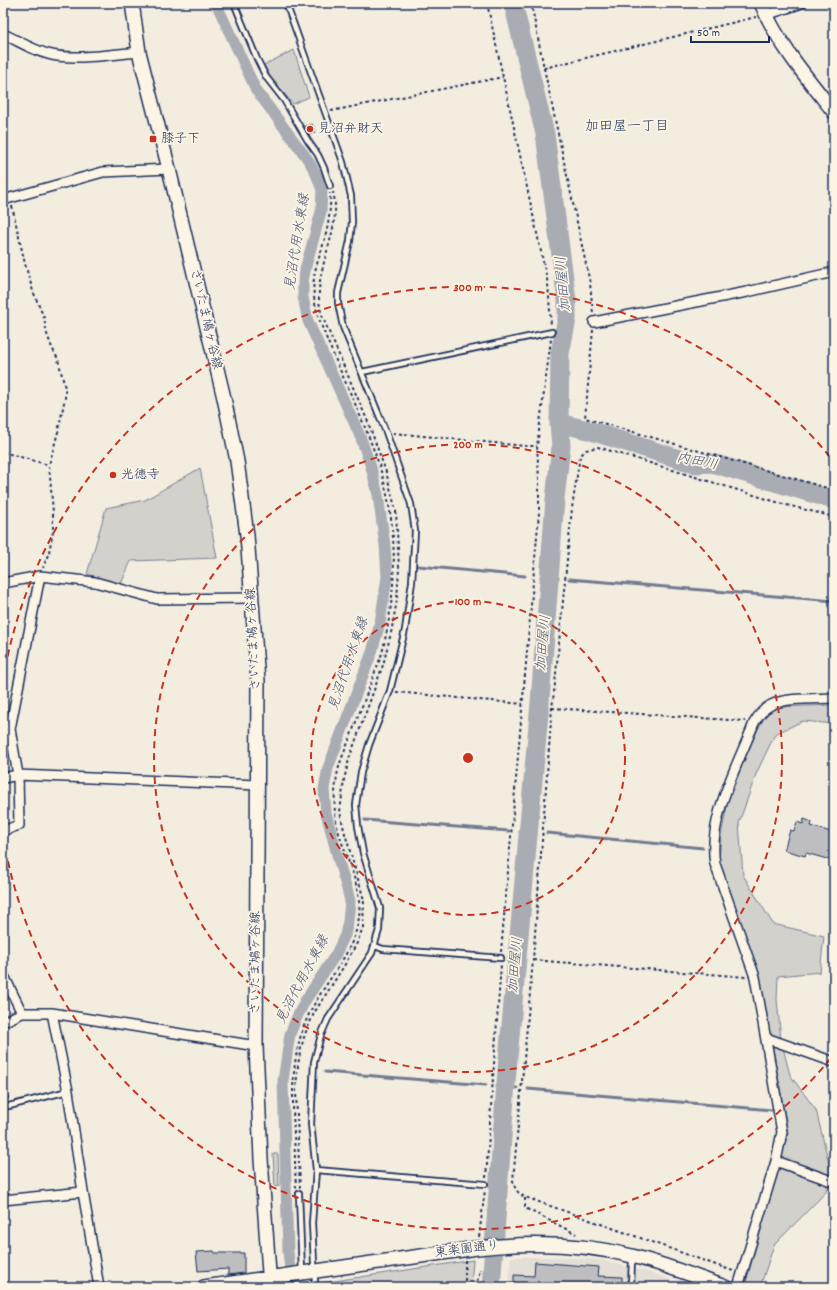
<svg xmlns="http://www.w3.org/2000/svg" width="837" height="1290" font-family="Dekko,'Klee One',sans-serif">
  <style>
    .built { fill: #e3dfd6 }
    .green { fill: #d3d1cc; stroke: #778095 }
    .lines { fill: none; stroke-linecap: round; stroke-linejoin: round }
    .stream { stroke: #707a91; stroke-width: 3 }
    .canal { stroke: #a9acb3; stroke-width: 11 }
    .river { stroke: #a9acb3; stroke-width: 19 }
    .building { fill: #bebec0; stroke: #1b2f5e }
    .lane-casing { stroke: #1b2f5e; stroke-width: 8 }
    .street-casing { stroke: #1b2f5e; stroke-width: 12 }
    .secondary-casing { stroke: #1b2f5e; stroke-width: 16 }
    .path { stroke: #1b2f5e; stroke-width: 2; stroke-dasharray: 3 3; stroke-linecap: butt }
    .lane { stroke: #fcf5e5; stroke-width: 4.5 }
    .street { stroke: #fcf5e5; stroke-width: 9 }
    .secondary { stroke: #fcf5e5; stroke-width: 13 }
    .ring { fill: none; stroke: #c8321e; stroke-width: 2; stroke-dasharray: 7 5 }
    .poi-dot { fill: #c8321e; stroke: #fcf5e5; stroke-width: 1.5 }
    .labels { text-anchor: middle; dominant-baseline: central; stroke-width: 3.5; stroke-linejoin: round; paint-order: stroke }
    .poi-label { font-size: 13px; fill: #1b2f5e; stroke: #fcf5e5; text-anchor: start }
    .street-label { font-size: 13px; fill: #1b2f5e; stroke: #fcf5e5 }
    .neighbourhood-label { font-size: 14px; fill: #1b2f5e; stroke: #fcf5e5 }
    .water-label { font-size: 14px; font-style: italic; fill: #465478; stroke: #fcf5e5 }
    .centre { fill: #c8321e; stroke: #fcf5e5; stroke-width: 2 }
    .ring-label { font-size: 12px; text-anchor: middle; font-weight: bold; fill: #c8321e; stroke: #fcf5e5; stroke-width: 3.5; stroke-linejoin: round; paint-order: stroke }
  </style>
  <rect width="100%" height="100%" fill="#f3ede0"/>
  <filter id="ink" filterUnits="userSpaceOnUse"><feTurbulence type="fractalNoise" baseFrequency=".025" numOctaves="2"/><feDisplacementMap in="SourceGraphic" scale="8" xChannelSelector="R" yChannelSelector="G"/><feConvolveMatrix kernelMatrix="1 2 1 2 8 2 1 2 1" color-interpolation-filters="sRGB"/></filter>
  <g filter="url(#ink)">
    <path class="built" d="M511,1257h52l37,3 52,13 40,14h-184z"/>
    <path class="green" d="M294,50l15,47 -16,7 -22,-26 -7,-13z
      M200,468l17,90 -86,3 -10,23 -34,-10 19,-66 39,-8z
      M834,705v19l-31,-3 -28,13 -19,40 -17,49 4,52 30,49 51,12 -4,36 -42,4 -1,24 4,40 9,35 26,35 14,58 -4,24 -52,53 -14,42 -15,-1 43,-153 -14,-79 -15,-76 -40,-116 2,-26 10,-50 13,-30 22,-42 12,-7z
      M273,1154h5l1,32 -4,1z
      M473,1260l-2,27h-150v-4z"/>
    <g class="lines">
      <path class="stream" d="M418,566l107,10
        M541,577l17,1
        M569,579l265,22
        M365,820l144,11
        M520,832l16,1
        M547,833l156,15
        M325,1072l161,13
        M497,1087l20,1
        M528,1089l244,21"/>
      <path class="canal" d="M216,3l40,87 53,71 7,13 6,16 -1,22 -15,54 -3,16v15l5,24 52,115 11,31 7,28 7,50 2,32 -7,46 -8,29 -44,116 -4,21 2,24 13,49 8,27 3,12 -2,20 -3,14 -9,19 -31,47 -8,16 -7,17 -7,47 5,171 4,35"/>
      <path class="river" d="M559,423l29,7 107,34 17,-1 122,37
        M491,1287l16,-217 33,-368 15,-203 6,-53 -2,-23 1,-70 7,-34v-18l-22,-167 -32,-131"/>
    </g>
    <path class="building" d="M312,124l3,8 -6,3 -5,-8z
      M804,819l8,3 -1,4 23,7v28l-28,-8 -1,3 -21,-6 6,-20 4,1 3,-9 6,2z
      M214,1251l1,2h29v20l-16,2v-6l-30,2 -2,-19z
      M535,1262l64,5 -1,9 24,1v10h-60l-38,-2v2h-10v-12l20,1z"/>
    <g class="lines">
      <g class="lane-casing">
        <path id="lane" d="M234,3l23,56 9,18 18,23 24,41 10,14 6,13 6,18
          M286,3l57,159 8,34 1,26 -2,19 -12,52v10l5,24 43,105 25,72 4,27 -3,51 -7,48 -15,61 -21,54 -8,27 -5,33 2,21 5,27 17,55 -1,22 -7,23 -44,66 -7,16 -7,27 -3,62 5,46 -4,53 3,59 -1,5
          M362,372l190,-40
          M375,946l8,3 118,9
          M9,1106l59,-15
          M316,1170l169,14
          M299,1194l3,78
          M631,1287l1,-29"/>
      </g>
      <g class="street-casing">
        <path id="street" d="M766,15l36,-12
          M3,34c14,6 29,16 45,20 23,7 66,0 91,-2
          M3,200l100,-28 66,-3
          M594,322l153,-30 87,-20
          M3,583l37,-7 55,6 62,17 95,-1
          M3,778l15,-3 240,10
          M3,831l16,-6 -1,-50 -8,-46 30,-153
          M3,974l19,39
          M52,1013l16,78 15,101 16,95
          M3,1022l19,-9h30l204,33
          M766,1038l68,24
          M776,1161l58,21
          M3,1200l80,-8
          M738,1287l38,-126 6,-29 -27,-155 -40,-113c-8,-45 23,-99 39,-141 4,-7 9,-14 17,-18 16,-8 45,-6 63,-7"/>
      </g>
      <g class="secondary-casing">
        <path id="secondary" d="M132,3l7,49 30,117 55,229 13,63 10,74 11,146 -2,365 5,113 9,128
          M761,3c17,41 46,75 73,109
          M204,1287l273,-39c53,-6 104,-5 155,8 32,8 62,20 93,31"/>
      </g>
      <path class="path" d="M487,3l61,281 3,41
        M531,3l13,65 212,-51
        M544,68l46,215 3,31
        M331,111l172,-34
        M12,206l13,58 8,27 11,27 3,16 5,14 6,11 7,29v10l-7,34 -9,33 4,47v20l-4,20 -6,16
        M593,330l-8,88 249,72
        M393,433l132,13h12
        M3,452l46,13
        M396,692l127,12
        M552,708l193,13
        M501,952l38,-439v-34l-2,-33 14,-107
        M533,960l213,17
        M3,1060l5,39
        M486,1178l15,-214
        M296,1188c-1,-18 -1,-36 -2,-54 -2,-42 -3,-81 15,-120 15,-31 42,-57 49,-91 8,-39 -20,-74 -23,-110 -1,-12 0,-26 2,-37 2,-13 8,-26 13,-38 7,-19 14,-37 21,-55 3,-10 8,-20 11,-30 17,-69 17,-138 -9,-205 -15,-41 -35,-80 -51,-121 -6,-16 -10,-31 -8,-49 1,-11 6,-22 9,-33 5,-17 8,-34 7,-52
        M300,1188l-4,-96 1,-18 3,-22 5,-18 9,-21 30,-47 13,-23 6,-16 1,-27 -20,-70 -4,-18 4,-32 5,-21 34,-94 8,-32 6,-33 2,-32 -3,-57 -10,-39 -18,-50 -45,-104c-16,-43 21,-84 10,-126
        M525,1198v10l51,26
        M479,1237l6,-47
        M733,1271l-208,-74c-8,-4 -10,-8 -12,-16l20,-221 19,-252 3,-24 17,-176 8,-52 6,-6 12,-3 185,57 51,13
        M465,1287v-27
        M476,1287l4,-18"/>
      <use href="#lane" class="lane"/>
      <use href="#street" class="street"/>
      <use href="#secondary" class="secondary"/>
    </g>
  </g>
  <g class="ring">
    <circle cx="468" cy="758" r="157"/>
    <circle cx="468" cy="758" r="314"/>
    <path d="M831 1058A471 471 0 0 1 3 836M3 680A471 471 0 0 1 831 458"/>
  </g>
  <g class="poi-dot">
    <circle cx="310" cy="129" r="4"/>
    <rect x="149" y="135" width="8" height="8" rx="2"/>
    <circle cx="113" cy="475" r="4"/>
  </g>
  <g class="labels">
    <g class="poi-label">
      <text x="318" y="129">見沼弁財天</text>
      <text x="161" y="139">膝子下</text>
      <text x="121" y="475">光徳寺</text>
    </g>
    <g class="street-label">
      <text transform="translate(205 319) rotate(77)">さいたま鳩ヶ谷線</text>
      <text transform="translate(254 639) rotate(-93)">さいたま鳩ヶ谷線</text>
      <text transform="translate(256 963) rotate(-90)">さいたま鳩ヶ谷線</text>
      <text transform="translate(467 1250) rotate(-7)">東楽園通り</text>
    </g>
    <g class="neighbourhood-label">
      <text x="627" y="127">加田屋一丁目</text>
    </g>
    <g class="water-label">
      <text transform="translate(298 242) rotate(-81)">見沼代用水東縁</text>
      <text transform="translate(564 284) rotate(-95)">加田屋川</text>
      <text transform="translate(697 462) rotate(11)">内田川</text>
      <text transform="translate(544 643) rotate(-85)">加田屋川</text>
      <text transform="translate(349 664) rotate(-71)">見沼代用水東縁</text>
      <text transform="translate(516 965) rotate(-85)">加田屋川</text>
      <text transform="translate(303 980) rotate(-62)">見沼代用水東縁</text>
    </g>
  </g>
  <circle cx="468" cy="758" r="6" class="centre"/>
  <g class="ring-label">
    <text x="468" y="291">300 m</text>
    <text x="468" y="448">200 m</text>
    <text x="468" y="605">100 m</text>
  </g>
  <rect width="837" height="1290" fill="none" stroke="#fcf5e5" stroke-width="16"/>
  <rect x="8" y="8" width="821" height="1274" fill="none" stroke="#1b2f5e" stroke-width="1.5" filter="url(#ink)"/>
  <path d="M691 36v6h78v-6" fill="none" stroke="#1b2f5e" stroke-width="2"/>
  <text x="697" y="36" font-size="12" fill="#1b2f5e" stroke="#fcf5e5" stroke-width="3" paint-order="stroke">50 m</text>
</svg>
